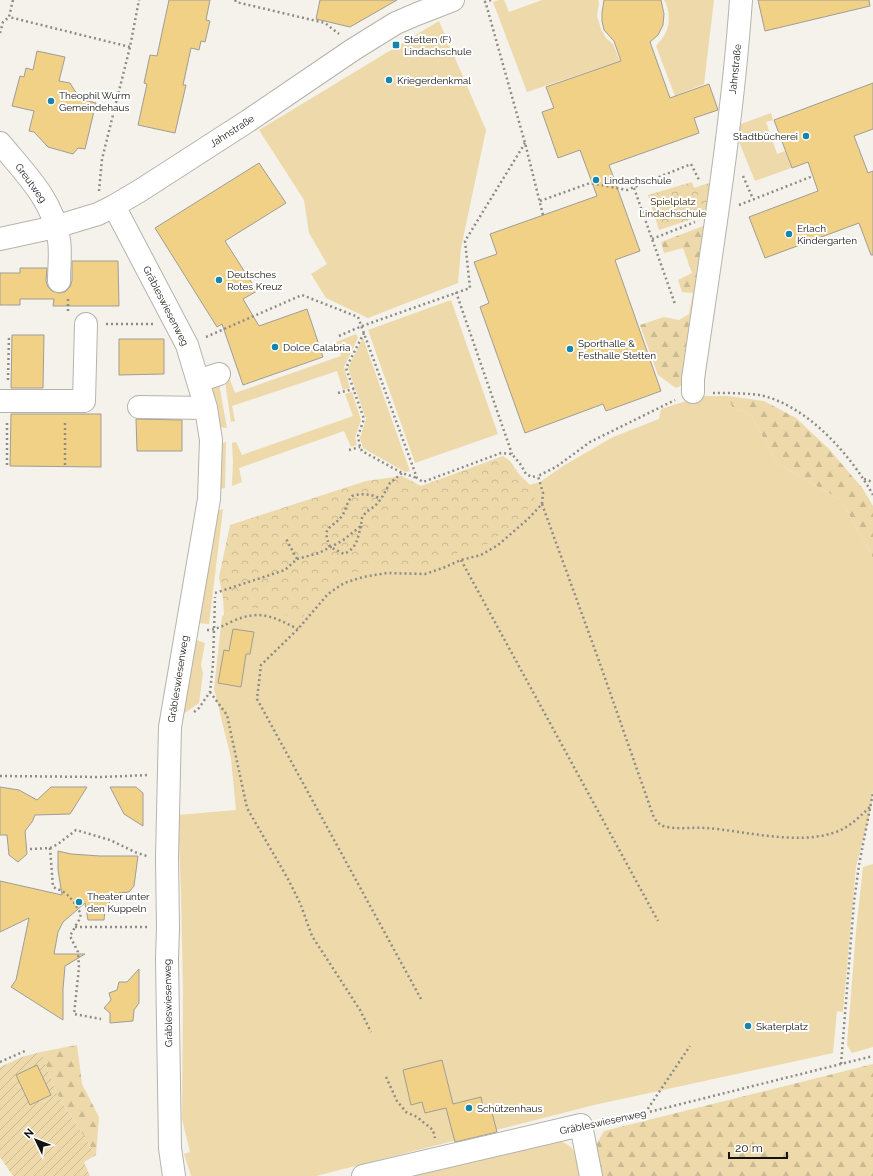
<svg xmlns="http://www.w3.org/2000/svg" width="873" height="1176" font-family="Raleway,sans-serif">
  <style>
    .grass { fill: #edd9aa }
    .forest { fill: url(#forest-firs) }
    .park { fill: url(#park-crowns) }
    .garden { fill: url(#garden-furrows) }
    .building { fill: #f0d186; stroke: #a09d97 }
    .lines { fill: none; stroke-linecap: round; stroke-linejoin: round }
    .minor-casing { stroke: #b5b3ad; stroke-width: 24 }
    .path { stroke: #8d8c87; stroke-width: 2.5; stroke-dasharray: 2 3; stroke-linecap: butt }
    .minor { stroke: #fff; stroke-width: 22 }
    .poi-dot { fill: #1485ab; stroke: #fff; stroke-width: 1.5 }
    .labels { text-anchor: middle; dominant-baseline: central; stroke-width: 4; stroke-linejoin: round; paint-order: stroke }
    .poi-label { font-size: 10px; fill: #141311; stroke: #fff; text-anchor: start }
    .street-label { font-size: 10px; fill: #141311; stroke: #fff }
    .park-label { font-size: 10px; fill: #352906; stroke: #fff }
  </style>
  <defs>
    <pattern id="forest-firs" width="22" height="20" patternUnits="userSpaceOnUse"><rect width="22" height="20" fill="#edd9aa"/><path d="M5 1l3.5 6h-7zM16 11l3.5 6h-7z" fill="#cab991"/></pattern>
    <pattern id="park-crowns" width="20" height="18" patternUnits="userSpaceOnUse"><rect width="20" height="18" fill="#edd9aa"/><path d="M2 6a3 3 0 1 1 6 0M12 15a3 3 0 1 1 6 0" fill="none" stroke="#cab991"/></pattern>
    <pattern id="garden-furrows" width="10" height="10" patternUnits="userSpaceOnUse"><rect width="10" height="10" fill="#edd9aa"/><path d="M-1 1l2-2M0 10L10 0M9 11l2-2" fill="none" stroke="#cab991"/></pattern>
  </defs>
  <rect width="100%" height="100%" fill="#f4f2eb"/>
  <path class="grass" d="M499,0h5l5,12 33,-12h56l1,3 -2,13 4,13 5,9 7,6 7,17 -93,31 -34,-90z
    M664,0h50l-10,84 -29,12 -19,-50c3,-4 8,-9 10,-14 4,-9 4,-24 -2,-32z
    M439,21l47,109 -25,118 -3,35 -90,35 -42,-20 -15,-24 16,-10 -18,-31 -5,-33 -45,-70z
    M771,113l2,7 -7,2 11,32 8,-3 6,17 -36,13 -22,-54z
    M451,300l47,134 -83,29 -47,-133z
    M356,334l2,4 -14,29 6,21 -7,2 -6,-19 -105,35 3,15 -4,1 -6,-40 5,-2 5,13 106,-37 -5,-14z
    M363,338l47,133 -5,1 -42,-24 -3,-10 6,-19 -18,-51z
    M219,384l8,44 -11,-1 -7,-41z
    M352,392l9,28 -6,17 2,8 -6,2 -7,-16 -105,37 3,14 -10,4 1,-25 -1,-18 4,-1 6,13 111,-39 -8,-22z
    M702,396h26l4,11 19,8 26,48 64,37 32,58v232l-2,19 -15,58 -13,145 -6,-1 -4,42 -239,52 -278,71h-125l-7,-22 6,-2 -8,-33 1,-126 -2,-101 -3,-77 58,-5 -5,-52 -17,-69 8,-73 92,-35 212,-95 14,-4 23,-16 50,-29 46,-18 2,-10z
    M226,442l-1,46 -4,1 -5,-3v-40z
    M223,509l-14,115 -12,-1 15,-110z
    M194,639l11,4 -4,22 2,8 -4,30 -17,12z
    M873,864v183l-21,6 -5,-8 9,-114 7,-64z
    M551,1138c26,8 25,13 29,38h-175z"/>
  <path class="forest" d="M711,223l-22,159 -13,6 -18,-13 -18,-50 24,-8 15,3 10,-6 4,-21 -11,-1 -4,-12 14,-7 -9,-25 -19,5 -3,-11z
    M728,396l36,5 32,17 33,31 34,40 10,17v52l-32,-58 -64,-37 -26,-48 -19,-8z
    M77,1045l5,39 17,33 -3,38 -39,-61 -16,-42z
    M873,1064v112h-276l-5,-24 12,-21z"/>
  <path class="park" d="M715,181l-2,31 -54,18 -11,-35 44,-13 2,6z
    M503,456l7,5 9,13 11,11 5,15 -17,21 -31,23 -30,9 -31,16 -24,-3 -50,6 -27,19 -26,30 -17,-8 -31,-6 -27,8 -1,-17 -4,-21 11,-52 136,-44 36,-5 19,10z"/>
  <path class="garden" d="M41,1052l16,42 39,61 -12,7 6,14h-77l-13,-19v-90l22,-10z"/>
  <path class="building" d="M169,0h41l-4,20 4,1 -5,21 -4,-1 -2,9 -8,-2 -8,37h3l-11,48 -37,-8 9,-41 -3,-1 6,-28 7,1z
    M320,0h77l-47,27 -34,-8z
    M604,0h57l3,14 -1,11 -5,10 -8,7 20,56 39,-14 9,26 -24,8 5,15 -90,32 31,86 -25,9 46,131 -55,20 -3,-7 -78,29 -45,-126 9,-4 -15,-41 23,-8 -7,-20 107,-38 -17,-46 -22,8 -16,-46 12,-4 -8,-21 75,-26 -7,-20 -10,-11 -2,-9v-8z
    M758,0h111l1,6 -105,25z
    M37,51l28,6 -6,24 11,2 10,16 16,4 -11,46 -7,-1 -5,6 -25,-7 -14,-15 -5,-1 5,-20 -22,-5 8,-30 4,1 2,-9 7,2z
    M873,83v46l-19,7 14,37 5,-2v84h-2l-12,-32 -94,35 -16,-41 69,-26 -10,-29 -16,6 -18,-48z
    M259,163l27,40 -61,38 32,50 -14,8 16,27 48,-17 16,48 -80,28 -21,-61 -5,3 -62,-99z
    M72,261h46l1,45h-66l1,-7h-34v6h-20v-32h20v-5h27l-1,13 2,6 4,4 7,2 6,-1 5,-5 2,-6z
    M12,335h32l-1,53h-32z
    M119,339h45v35l-45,1z
    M11,414h90v53l-91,-1z
    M136,419l46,1v31h-45z
    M233,629l21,3 -4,22h-4l-5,33 -23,-4 6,-33 5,1z
    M0,787l19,3 18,10 14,-13h36l-17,27 -35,1 -3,7 -7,9 2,23 -9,8 -9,-7 -2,-20h-7z
    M110,787h26l7,6v33l-19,-12z
    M58,851l13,3 29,2h38l-4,30 -5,6 -10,1 -10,10 -4,6 -1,11h-16l-3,-17 -22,19 -5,10 -4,22h31l-20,12 -2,23v31l-52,-33 5,-7 13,-62 -29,14v-51l62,14 -4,-25z
    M139,969v34l-5,7 -1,11 -23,2v-10l-6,-5 7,-8 -2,-7 8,-3 2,-8h8z
    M442,1060l11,44 28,-7 3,14 7,-2 6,23 -42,10 -9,-34 -21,5 -3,-11 -11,3 -8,-35z
    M37,1065l14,30 -21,10 -14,-30z"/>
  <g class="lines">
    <g class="minor-casing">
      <path id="minor" d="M0,143c24,29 54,58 59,97 2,13 0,27 0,41
        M114,206l73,139 19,63 5,32 -2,59 -39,228 -3,131 1,70 -1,30 3,190 4,28
        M0,239l55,-12 43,-13 16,-8 27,-16 107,-69 106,-72 42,-26 21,-9 36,-14
        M198,381l21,-7
        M693,392v-13c18,-126 39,-252 48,-379
        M0,401h84l2,-77
        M139,407l67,1
        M363,1176l218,-51 10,51"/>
    </g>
    <path class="path" d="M13,0l-4,17 121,30
      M235,0l1,2 89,21 14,11
      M491,0l-6,2 1,2 39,139 18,72
      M0,33l3,-11 6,-5
      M743,176l10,23
      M634,188l41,116
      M99,191l3,-32 28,-112 9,-47
      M540,201l50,-18 37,7 64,-26 9,18
      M739,205l74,-29
      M652,239l43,-17
      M456,292l56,162
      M68,299v13
      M106,324h47
      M364,333l-18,35 18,51 -6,17 2,11 2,4 40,22 15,5
      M339,336l23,-10 108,-38 -5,-47 60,-98
      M206,337l96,-42 56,22 59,161 6,4 78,-29 11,1 9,11 5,9 6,3 6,-1
      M8,380l1,-44
      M338,393l16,-4
      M713,393c15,0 31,0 46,2 47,9 92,60 114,100
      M349,450l11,-3
      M7,465v-44
      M65,465v-43
      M864,479l9,3
      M542,504l57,157 55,157c3,4 5,6 9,8 13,4 29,1 43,2 39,3 89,17 127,5 16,-5 24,-14 37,-26
      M361,526c-4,13 -3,21 -17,28l-14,-7c-9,-22 1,-17 12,-31 4,-6 5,-14 10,-20 10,-3 20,-2 29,3
      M297,559l22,-6 23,-12 19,-15 1,-8 4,-6 9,-6 6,-7 9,-16 12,-10
      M461,560l197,361
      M215,593l70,-23 12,-11 -12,-22
      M207,630c10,0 17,-5 26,-9 28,-12 40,-4 65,8
      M210,692l17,23 20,93 41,71 12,24 12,33 48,74 11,22
      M194,712l5,-4 11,-16 3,-28 2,-67
      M0,776l102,1 47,-2
      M50,848l8,-4 18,-14 34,10 27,13 10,3
      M30,849l20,-1 3,39c16,6 19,12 28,27l-2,6 -9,16 8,16 1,16 -5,46 27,5
      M75,927h73
      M421,999l-164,-300 4,-34 37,-36 30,-35 16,-11 19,-6 24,-4 38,1 18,-6 18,-8 20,-5 17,-10 30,-26 14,-15 1,-11 -5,-17 18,-9 34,-25 85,-42
      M0,1062l25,-11
      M841,1064l13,-162 5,-37 14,-72
      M386,1077l11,24 9,11 11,5 16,13 2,8
      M645,1113l45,-67
      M601,1122l44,-9 228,-57"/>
    <use href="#minor" class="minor"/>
  </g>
  <g class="poi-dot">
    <rect x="392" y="41" width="8" height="8" rx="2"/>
    <circle cx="389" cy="80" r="4"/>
    <circle cx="51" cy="101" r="4"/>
    <circle cx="806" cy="136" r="4"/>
    <circle cx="596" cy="180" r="4"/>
    <circle cx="789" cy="234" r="4"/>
    <circle cx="219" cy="280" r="4"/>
    <circle cx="275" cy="347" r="4"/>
    <circle cx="570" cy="349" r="4"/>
    <circle cx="79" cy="902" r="4"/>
    <circle cx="748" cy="1026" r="4"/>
    <circle cx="469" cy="1108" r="4"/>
  </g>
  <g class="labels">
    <g class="poi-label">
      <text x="404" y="39">Stetten (F)<tspan x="404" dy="12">Lindachschule</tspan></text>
      <text x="397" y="80">Kriegerdenkmal</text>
      <text x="59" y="95">Theophil Wurm<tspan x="59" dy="12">Gemeindehaus</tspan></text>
      <text x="798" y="136" text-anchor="end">Stadtbücherei</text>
      <text x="604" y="180">Lindachschule</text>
      <text x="797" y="228">Erlach<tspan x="797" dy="12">Kindergarten</tspan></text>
      <text x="227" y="274">Deutsches<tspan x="227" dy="12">Rotes Kreuz</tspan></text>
      <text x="578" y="343">Sporthalle &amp;<tspan x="578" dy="12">Festhalle Stetten</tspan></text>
      <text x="283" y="347">Dolce Calabria</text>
      <text x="87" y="896">Theater unter<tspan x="87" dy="12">den Kuppeln</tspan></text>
      <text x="756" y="1026">Skaterplatz</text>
      <text x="477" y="1108">Schützenhaus</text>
    </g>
    <g class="street-label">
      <text transform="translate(735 69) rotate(-84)">Jahnstraße</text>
      <text transform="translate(232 131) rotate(-33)">Jahnstraße</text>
      <text transform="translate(31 183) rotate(54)">Greutweg</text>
      <text transform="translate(166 306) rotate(63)">Gräbleswiesenweg</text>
      <text transform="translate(178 679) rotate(-81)">Gräbleswiesenweg</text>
      <text transform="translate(168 1003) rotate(-91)">Gräbleswiesenweg</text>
      <text transform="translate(603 1122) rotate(-12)">Gräbleswiesenweg</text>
    </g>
    <g class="park-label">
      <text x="673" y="201">Spielplatz<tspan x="673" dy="12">Lindachschule</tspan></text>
    </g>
  </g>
  <g transform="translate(36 1140) rotate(313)" stroke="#ffffff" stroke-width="3" paint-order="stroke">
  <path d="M0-3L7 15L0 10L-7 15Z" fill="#141311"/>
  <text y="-6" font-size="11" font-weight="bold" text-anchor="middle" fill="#141311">N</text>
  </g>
  <path d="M729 1152v6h58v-6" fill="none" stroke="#141311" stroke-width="2"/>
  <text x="735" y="1152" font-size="12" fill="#141311" stroke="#ffffff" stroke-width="3" paint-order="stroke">20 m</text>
</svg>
